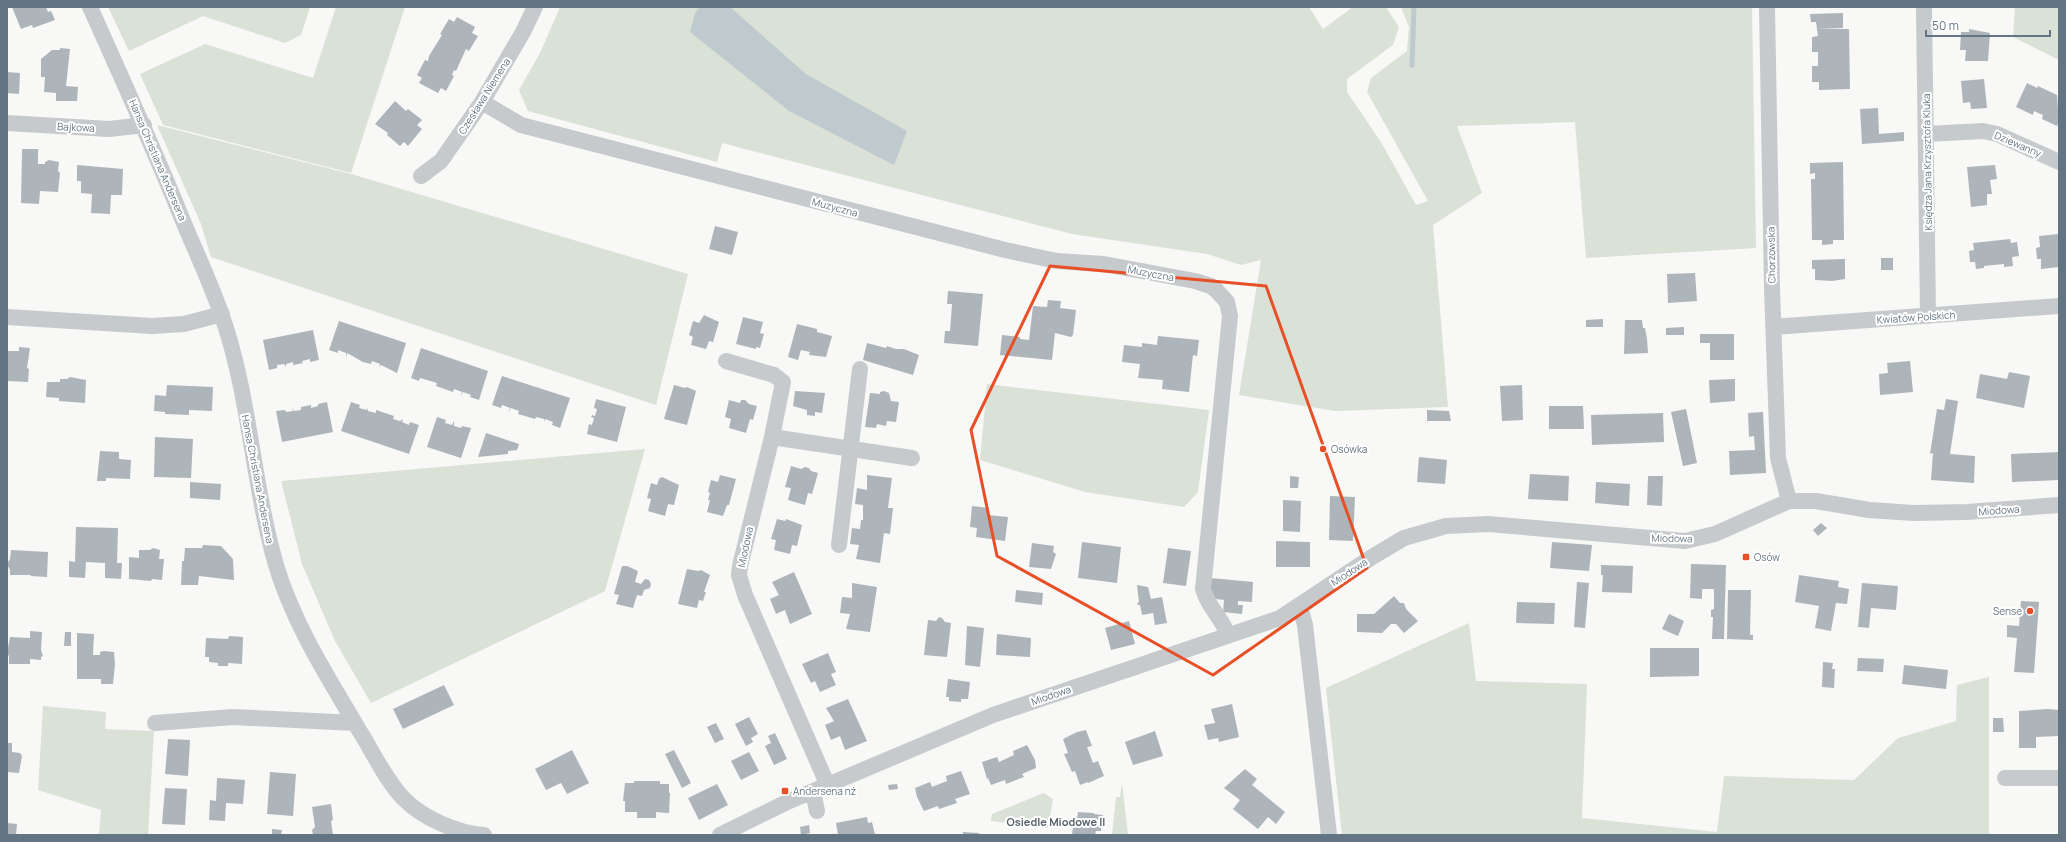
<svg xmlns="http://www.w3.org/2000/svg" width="2066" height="842" font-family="Manrope,sans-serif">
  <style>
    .green { fill: #dae1d7 }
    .water { fill: #bfcace }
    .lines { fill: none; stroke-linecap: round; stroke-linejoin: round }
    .stream { stroke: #bfcace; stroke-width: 5 }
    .building { fill: #adb5bb }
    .minor { stroke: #c6cacd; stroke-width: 16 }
    .marked { fill: none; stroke: #e84f26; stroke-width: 3; stroke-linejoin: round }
    .poi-dot { fill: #e84f26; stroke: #fff; stroke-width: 1.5 }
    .labels { text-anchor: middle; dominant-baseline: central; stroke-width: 4; stroke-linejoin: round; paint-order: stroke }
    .street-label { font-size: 10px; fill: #637582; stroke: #fff }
    .poi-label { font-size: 10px; fill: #637582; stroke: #fff; text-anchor: start }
    .neighbourhood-label { font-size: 11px; font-weight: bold; fill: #55626c; stroke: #fff }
  </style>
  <rect width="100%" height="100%" fill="#f8f8f6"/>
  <path class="green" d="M108,7h202l-9,28 -16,8 -82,-27 -74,35z
    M336,7h69l-54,166 -188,-48 -23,-51 65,-30 108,34z
    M560,7h749l14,22 30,-22h33l13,20 -6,18 -46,34v13l34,50 35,63 12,-4 -61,-109 4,-14 36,-27 2,-24 -8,-20h351l4,241 -170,10 -11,-136 -118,4 25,67 -49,32 15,182 -113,4 -96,-16 22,-135 -20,5 -34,-11 -135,-20 -350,-91 -5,19 -189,-51 -9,-21 21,-37z
    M2015,7h44v53l-46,-23z
    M157,125l194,49 337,100 -32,131 -445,-148 -10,-33z
    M987,384l222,26 -11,82 -14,15 -99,-15 -105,-32z
    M645,449l-40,142 -234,112 -36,-62 -33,-77 -21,-83z
    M1469,623l7,58 111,3 -5,134 135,14 7,-56 130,4 44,-42 58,-17 1,-36 32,-8v158h-647l-16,-147z
    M43,706l63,6 -1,17 49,2 -6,104h-49l2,-25 -63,-20z
    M1122,783l6,52h-16l4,-38h4z
    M1044,793l9,6 -5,29 -57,-7 1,-7z"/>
  <path class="water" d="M700,7h30l76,67 101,57 -13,34 -105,-54 -99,-79 5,-19z"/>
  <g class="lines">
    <path class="stream" d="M1412,65l2,-58"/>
  </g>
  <path class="building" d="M12,7h34l2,5 3,-1 4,9 -22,8 -1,-3 -11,4z
    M1843,13v15l-26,1 -1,-7h-5l-1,-8z
    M457,17l18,10 -3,6 6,3 -9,15 -3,-2 -10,22 -2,-1 -2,5 2,1 -8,15 -5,-3 -3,5 -19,-10 3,-5 -5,-3 8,-15 3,1 1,-5 13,-21 -2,-1 9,-15 5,3z
    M1817,29h32l1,60 -31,1v-8h-7v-16h6v-14h-6v-15l6,-1z
    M1969,29l21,4 -2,28h-23l1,-11h-6l1,-18h8z
    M60,48l10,1 -4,37 12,1 -1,14h-21v-8l-12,-1 1,-15h-4v-18l11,-9h8z
    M7,72l13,1 -1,21 -12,-1z
    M1984,79l3,29 -16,1 -1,-7 -7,1 -2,-22z
    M2027,83l10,5 1,-2 19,9 2,27 -2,4 -15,-7 1,-4 -5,-2 -4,-2 -1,4 -17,-8z
    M395,101l11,10 2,-2 14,11 -5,5 5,4 -14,17 -4,-4 -4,4 -13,-11 1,-2 -13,-9z
    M1878,108l1,26 25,-2v9l-42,3 -2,-35z
    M22,149h16v15h7v-2l4,-2 10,2 -1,9 2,2 -2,19 -18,-1 -1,13 -18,-1z
    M1843,162l1,78h-11v4l-11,1v-5h-10l-1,-61h4v-6l-5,1v-11z
    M77,165l46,4 -1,26h-11l-1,19 -19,-1 1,-19 -11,-1v-12h-4z
    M1995,165l2,14 -7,1 2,14h-5v11l-16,2 -4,-40z
    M715,226l23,6 -6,23 -23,-6z
    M2059,234v33l-18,2v-10h-4l-1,-11 4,-1 -1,-11z
    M2010,239l1,4 6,-1 2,14 -7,1 1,9 -9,1v-3l-20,2v2l-8,1 -1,-7h-5l-1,-11 5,-1 -1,-7z
    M1881,258h12v12h-12z
    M1845,259v20l-13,2 -17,-1v-11h-3v-9z
    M1695,273l2,28 -29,2 -1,-29z
    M948,291l35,3 -5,52 -34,-3 1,-12h5l1,-13 1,-14h-5z
    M1048,300l13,1 -1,7 16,2 -3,25 -2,2 -16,-4 -3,27 -52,-5 2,-20 18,2v2l9,1 4,-34 14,1z
    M704,315l15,7 -6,20 -4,-1 -3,8 -15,-4 2,-8 -4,-2 4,-14 6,2z
    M743,317l20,5 -3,11 4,1 -4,14 -4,-1v2l-20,-5z
    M1603,319v8h-17v-7z
    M1625,320h17l1,8h2l2,11 1,14 -24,1z
    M339,321l67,22 -9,30 -16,-8 -2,2 1,-3 -8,-3 -1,3 -8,-2 -16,-9 -1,5v-5l-8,-3v3l-9,-3z
    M797,324l20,5v3l15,4 -6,21 -17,-2 1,-3 -9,-2 -3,10 -10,-3z
    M1684,327v8h-18v-7z
    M313,330l6,30 -9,2v-3l-8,2 1,2 -10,2v-3l-7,2v3l-2,-3 -7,1v3l-8,2 -6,-30z
    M1700,334h34v26h-24v-17h-10z
    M1158,336l41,4 -2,16 -4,-1 -4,37 -27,-3 1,-9 -25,-2 2,-14 -18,-2 2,-17 18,2v-4l15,2z
    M867,343l19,5 1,-2 9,3h8l15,6 -6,20 -50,-15z
    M19,347l11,1 -3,20 2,1 -1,13 -21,-1v-30h12z
    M421,348l67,23 -9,29 -9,-3 1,-2 -8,-3 -3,4 2,-4 -8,-3 -1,3 -17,-6 1,-3 -17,-5 -1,3 -8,-3z
    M1910,361l3,31 -33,3 -1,-21 9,-1 -1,-10z
    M2009,372l21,4 -6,32 -48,-10 4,-24 27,5z
    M502,376l68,22 -10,30 -8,-3 1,-3 -8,-3 -1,3v-3l-8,-2 -1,2 -17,-5 1,-3 -8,-3 -3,5 2,-5 -8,-3 -1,3 -9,-3z
    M70,377l16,3 -1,23 -26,-2v-3l-13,-1 1,-15h13v-3h7z
    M1735,379v22l-25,2 -1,-23z
    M167,385l46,2 -1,24 -23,-1v5l-24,-1v-2l-11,-1 1,-16 11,1z
    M674,385l11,3 2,-1 9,4 -9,34 -23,-6z
    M1522,385l1,35 -21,1 -2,-35z
    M795,391l30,2 -3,20 -7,-1v4l-8,-1v-5l-14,-4z
    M884,391l5,2 2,8 8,1 -3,20 -9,-1 -1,5 -9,-2 -1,4 -11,-1 5,-34 10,1v-2z
    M596,399l30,8 -9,35 -30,-8 2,-10 3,1 2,-7 -3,-1 1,-2 3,1 2,-7 -3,-1z
    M1946,399l12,2 -8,53 25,2 -1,27 -43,-3 2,-27 -3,1 7,-45 7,1z
    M729,400l11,3 1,-3h4l4,4 8,2 -4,14 -3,-1 -4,14 -17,-5 2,-9 -6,-2z
    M327,402l6,30 -51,10 -6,-31 9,-1 1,2 7,-1 -1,-3 2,3 7,-1v-3l10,-2v3l7,-2v-2z
    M351,402l9,3 -1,3 8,2v-3l1,4 8,2v-3l18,6 -1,3 7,2 3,-2 -1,3 7,3 1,-3 9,3 -10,29 -68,-23z
    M1549,406h34l1,23h-35z
    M1686,409l11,54 -14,3 -12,-54z
    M1427,410l22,1 2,10h-24z
    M1763,412l3,61 -36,2 -1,-24 26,-1 -1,-14 -5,1 -1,-24z
    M1663,413l1,29 -72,3 -1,-30z
    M437,417l9,3 -1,3 7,2 2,-4v5l7,2 1,-2 9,2 -10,30 -34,-11z
    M486,433l33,11 -2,6 -9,1v3l-30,3z
    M155,437l38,2 -2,39 -37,-1z
    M100,451l19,1v7l12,1 -1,19 -24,-1v3h-9z
    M2059,452v28l-47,2 -1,-28z
    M1419,457l28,3 -2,24 -28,-2z
    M791,466l10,3 4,-2 4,1 2,3 7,2 -6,21 -4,-1 -3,12 -17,-5 3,-12 -6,-1z
    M1530,474l39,2 -1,25 -40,-2z
    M720,475l16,4 -7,26h-2l-4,11 -16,-4 3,-12h-2l2,-7 -2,-1 3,-12 7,2z
    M867,475l25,3 -4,30h5l-3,26 -6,-1 -4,30 -24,-4 3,-14 -9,-1 2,-16 8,1 1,-9h2v-15l-8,-1 2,-16 10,2z
    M1290,476l9,1 -1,11h-8z
    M1648,476h15l-1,30 -15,-1z
    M662,477l17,8 -5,20 -6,-1 -3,12 -17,-5 3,-12 -4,-1 4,-15 6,2 2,-6z
    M190,482l31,2 -1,16 -30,-2z
    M1596,482l34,2 -1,22 -34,-3z
    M1330,496l25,1 -2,44 -24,-1z
    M1283,500l18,1 -1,31 -17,-1z
    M972,506l17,2 -1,7 20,2 -3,24 -29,-4 1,-9 -7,-1z
    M777,519l8,2 1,-2 16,6 -5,21 -5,-1 -2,9 -16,-4 2,-10 -5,-1z
    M1821,523l6,5 -9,8 -5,-6z
    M76,527l42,1 -1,35h5l-1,16 -16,-1v-15l-19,-1 -1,16 -16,-1v-16l6,1z
    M1276,541l34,1v25h-34z
    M1082,542l39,5 -4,36 -39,-5z
    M1552,542l40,3 -3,26 -39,-3z
    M1032,543l22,3 -1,6 3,2 -5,15 -22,-2z
    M203,545l18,1 12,13 1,21 -35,-4 -1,9h-17l1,-24h2l1,-13h17z
    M153,548l7,2 -1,9h5l-2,21 -10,-1 -1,2 -22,-2v-22l10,1v-8h11z
    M1168,548l23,3 -5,35 -23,-3z
    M11,550l37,2 -1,25 -16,-1 -1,-1h-20v-5l-3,-6 3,-5z
    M1691,564l35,1 -2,74h-12l1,-22h-2v-7l3,-1v-20h-12v10l-12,-1z
    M1601,565l32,1 -1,27 -30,-1 1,-17h-2z
    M622,566h5l11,5 -3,11 6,2 4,-5 4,1 2,4 -1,4 -6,2 -2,6 -5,-1 -4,13 -17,-4 3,-9 -5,-1z
    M687,569l11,2 3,-1 9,5 -6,17h2l-3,9 -4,-1 -2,8 -19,-4z
    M794,572l18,42 -22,10 -5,-14 -9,4 -6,-15 9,-4 -7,-13z
    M1799,575l40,6 -1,6 11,2 -2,15 -11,-1 -5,28 -16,-3 4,-22 -24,-4z
    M1211,578l42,4 -1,20 -14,-1v4h5l-1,9 -19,-2 1,-12 -15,-2z
    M1577,582l12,1 -4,45 -11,-1z
    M852,583l25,4 -7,45 -24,-3 4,-15 -10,-1 2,-16 10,1z
    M1862,583l36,3 -2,24 -25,-2 -2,20 -11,-1z
    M1137,585l11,2 3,12 11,-2 5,26 -12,2 -2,-12 -11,2 -2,-10h-2l-1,-2 2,-1z
    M1016,590l27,3 -1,12 -27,-3z
    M1728,590h23l-1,45h3v5l-26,-1z
    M1394,596l6,7h4l2,6 12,12 -14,12 -8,-9h-5l-9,9 -25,-1v-18h17z
    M2021,601l18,1 -5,71 -20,-1 3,-34 -10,-1v-12l12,1z
    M1517,602l38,1 -1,21 -38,-1z
    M1669,614l15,7 -6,15 -16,-7z
    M939,617l3,1 3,4 6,1 -4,34 -23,-2 4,-35 8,1z
    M1129,621l6,23 -24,6 -6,-22z
    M967,626l17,2 -4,39 -15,-2z
    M30,631l12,1 -1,18 2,6 -2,1v3l-11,-1v5h-21v-8l-2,-2 3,-17 20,1z
    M65,632h6v14h-7z
    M77,633l17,1 -1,21h7v-3l4,-1 10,1 1,12 -2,20h-12v-5h-24z
    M997,634l34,4 -1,19 -34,-2z
    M229,636l14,1 -1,27 -14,-1v3h-10v-3l-9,-1v-5h-4l1,-19 22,1z
    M1650,648h49v28l-49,1z
    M828,653l8,19 -5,2 5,11 -16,7 -5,-11 -4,2 -9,-19z
    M1858,658l26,1 -1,13 -26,-1z
    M1823,662l10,1 -1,6h3l-1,19 -12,-1z
    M1904,665l44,5 -2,19 -44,-5z
    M948,679l22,3 -2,17h-7v3l-12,-1v-4h-3z
    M444,685l10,20 -51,24 -10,-20z
    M848,699l19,42 -22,9 -5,-14 -9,4 -6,-15 9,-4 -8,-13z
    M1232,704l7,33 -20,5 -1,-4 -10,2 -4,-15 11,-2 -4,-14z
    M2048,709l11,1v26l-23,1v11h-17v-37z
    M749,717l9,17 -7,4 2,4 -7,4 -11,-22z
    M1993,718h10l1,14h-11z
    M716,723l8,16 -9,4 -8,-16z
    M1086,730l6,16 -5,1 6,16 5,-2 6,15 -16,7v-1l-8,3 -5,-14 -3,1 -8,-18 4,-1 -5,-14 14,-7z
    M1155,731l8,25 -30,9 -8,-23z
    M775,733l12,26 -13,6 -9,-19 6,-3 -3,-7z
    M168,739l22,1 -2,36 -23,-2z
    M7,743h5v9l8,1 2,3 -3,17 -12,-1z
    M1027,745l8,15 1,8 -14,6 2,3 -18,7 -1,-4 -14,5 -3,-7 -1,1 -5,-17 15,-5 2,5 15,-7 -1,-4z
    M572,750l17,33 -22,11 -6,-11 -15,7 -11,-21z
    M674,750l17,33 -9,5 -17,-34z
    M749,752l10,19 -18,9 -10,-19z
    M1245,769l12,10 -5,6 33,27 -9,12 -8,-7 -10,12 -25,-20 7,-9 -16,-12z
    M961,771l9,23 -15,5 2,4 -18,6 -1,-3 -14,5 -7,-14 -2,-9 15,-6 2,5 15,-6 -1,-5z
    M270,772l26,2 -3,42 -26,-2z
    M217,778l28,2 -2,24 -17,-1 -1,18 -16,-1 1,-20 6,1z
    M634,781h26v3h9v9h1l-1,20 -13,-1v6h-19v-6h-12v-11h-2l2,-18h9z
    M717,784l11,21 -29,15 -11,-22z
    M897,784l1,5 -9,1 -1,-5z
    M165,788l22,1 -2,36 -23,-1z
    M331,804l2,16 -2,1 2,14h-20l-1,-5 3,-3 -3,-20z
    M1078,812l16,1v1l9,1 -2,16h-5l-1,4h-23l1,-8h3z
    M867,817l1,6 4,-1 3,13h-37l-2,-12z
    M7,823l10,1 -1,11h-9z
    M809,825l1,8 -9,2 -1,-8z
    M272,829l10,1 -1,5h-9z
    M963,832l16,1v2h-16z"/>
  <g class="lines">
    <path class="minor" d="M90,7c32,71 64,142 93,214 13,31 27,61 38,92 29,81 31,169 55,252 18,60 52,112 83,165 14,22 26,49 44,68 19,20 54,35 81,37
      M1767,7l5,281 6,170 11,43
      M1924,7l4,309
      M482,102l39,23 484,125 52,11 47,3 91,17 16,5 6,5 10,11 3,14 -27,273c5,19 20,29 25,47
      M7,123l102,6 35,-4
      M1927,134l56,-3 14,3 62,28
      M421,176l20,-15 41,-59 41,-70 12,-25
      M7,317l145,9 32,-2 38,-10
      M1773,327l286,-21
      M726,361l48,14 9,7 -11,55 -32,129 -1,9 6,20 83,191
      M772,437l140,21
      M839,545l21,-176
      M1300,607l5,18 24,210
      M155,723l78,-6 122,6
      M2005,778h54
      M813,791l4,20
      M720,835l65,-32 208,-88 287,-97 92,-61 32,-19 42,-12 42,-2 197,17 30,-7 74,-33h27l53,9 45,3 53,-1 92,-7"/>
  </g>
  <path class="marked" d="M1050,266l216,20 101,282 -154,107 -216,-119 -26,-126z"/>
  <g class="poi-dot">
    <circle cx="1323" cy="449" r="4"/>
    <rect x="1742" y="553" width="8" height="8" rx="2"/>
    <circle cx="2030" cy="611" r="4"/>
    <rect x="781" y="787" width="8" height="8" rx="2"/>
  </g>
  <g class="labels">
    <g class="street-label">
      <text transform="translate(484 96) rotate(-58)">Czesława Niemena</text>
      <text transform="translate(76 127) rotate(3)">Bajkowa</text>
      <text transform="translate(2018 144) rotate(23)">Dziewanny</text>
      <text transform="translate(158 160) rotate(67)">Hansa Christiana Andersena</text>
      <text transform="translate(1927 162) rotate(-91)">Księdza Jana Krzysztofa Kluka</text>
      <text transform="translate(835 207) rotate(15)">Muzyczna</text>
      <text transform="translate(1771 255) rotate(-91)">Chorzowska</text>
      <text transform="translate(1151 273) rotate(11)">Muzyczna</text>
      <text transform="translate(1916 317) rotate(-4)">Kwiatów Polskich</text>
      <text transform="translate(258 479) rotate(79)">Hansa Christiana Andersena</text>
      <text transform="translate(1999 510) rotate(-4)">Miodowa</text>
      <text transform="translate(1672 538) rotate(1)">Miodowa</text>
      <text transform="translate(745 547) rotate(-78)">Miodowa</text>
      <text transform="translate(1349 572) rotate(-34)">Miodowa</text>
      <text transform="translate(1051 695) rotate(-19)">Miodowa</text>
    </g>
    <g class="poi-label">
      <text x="1331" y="449">Osówka</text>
      <text x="1754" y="557">Osów</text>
      <text x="2022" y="611" text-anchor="end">Sense</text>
      <text x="793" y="791">Andersena nż</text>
    </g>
    <g class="neighbourhood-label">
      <text x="1056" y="821">Osiedle Miodowe II</text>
    </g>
  </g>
  <rect width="2066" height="842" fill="none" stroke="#637582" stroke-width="16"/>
  <path d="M1926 30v6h124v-6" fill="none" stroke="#637582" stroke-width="2"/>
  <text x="1932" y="30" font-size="12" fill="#637582" stroke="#ffffff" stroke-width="3" paint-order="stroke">50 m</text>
</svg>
